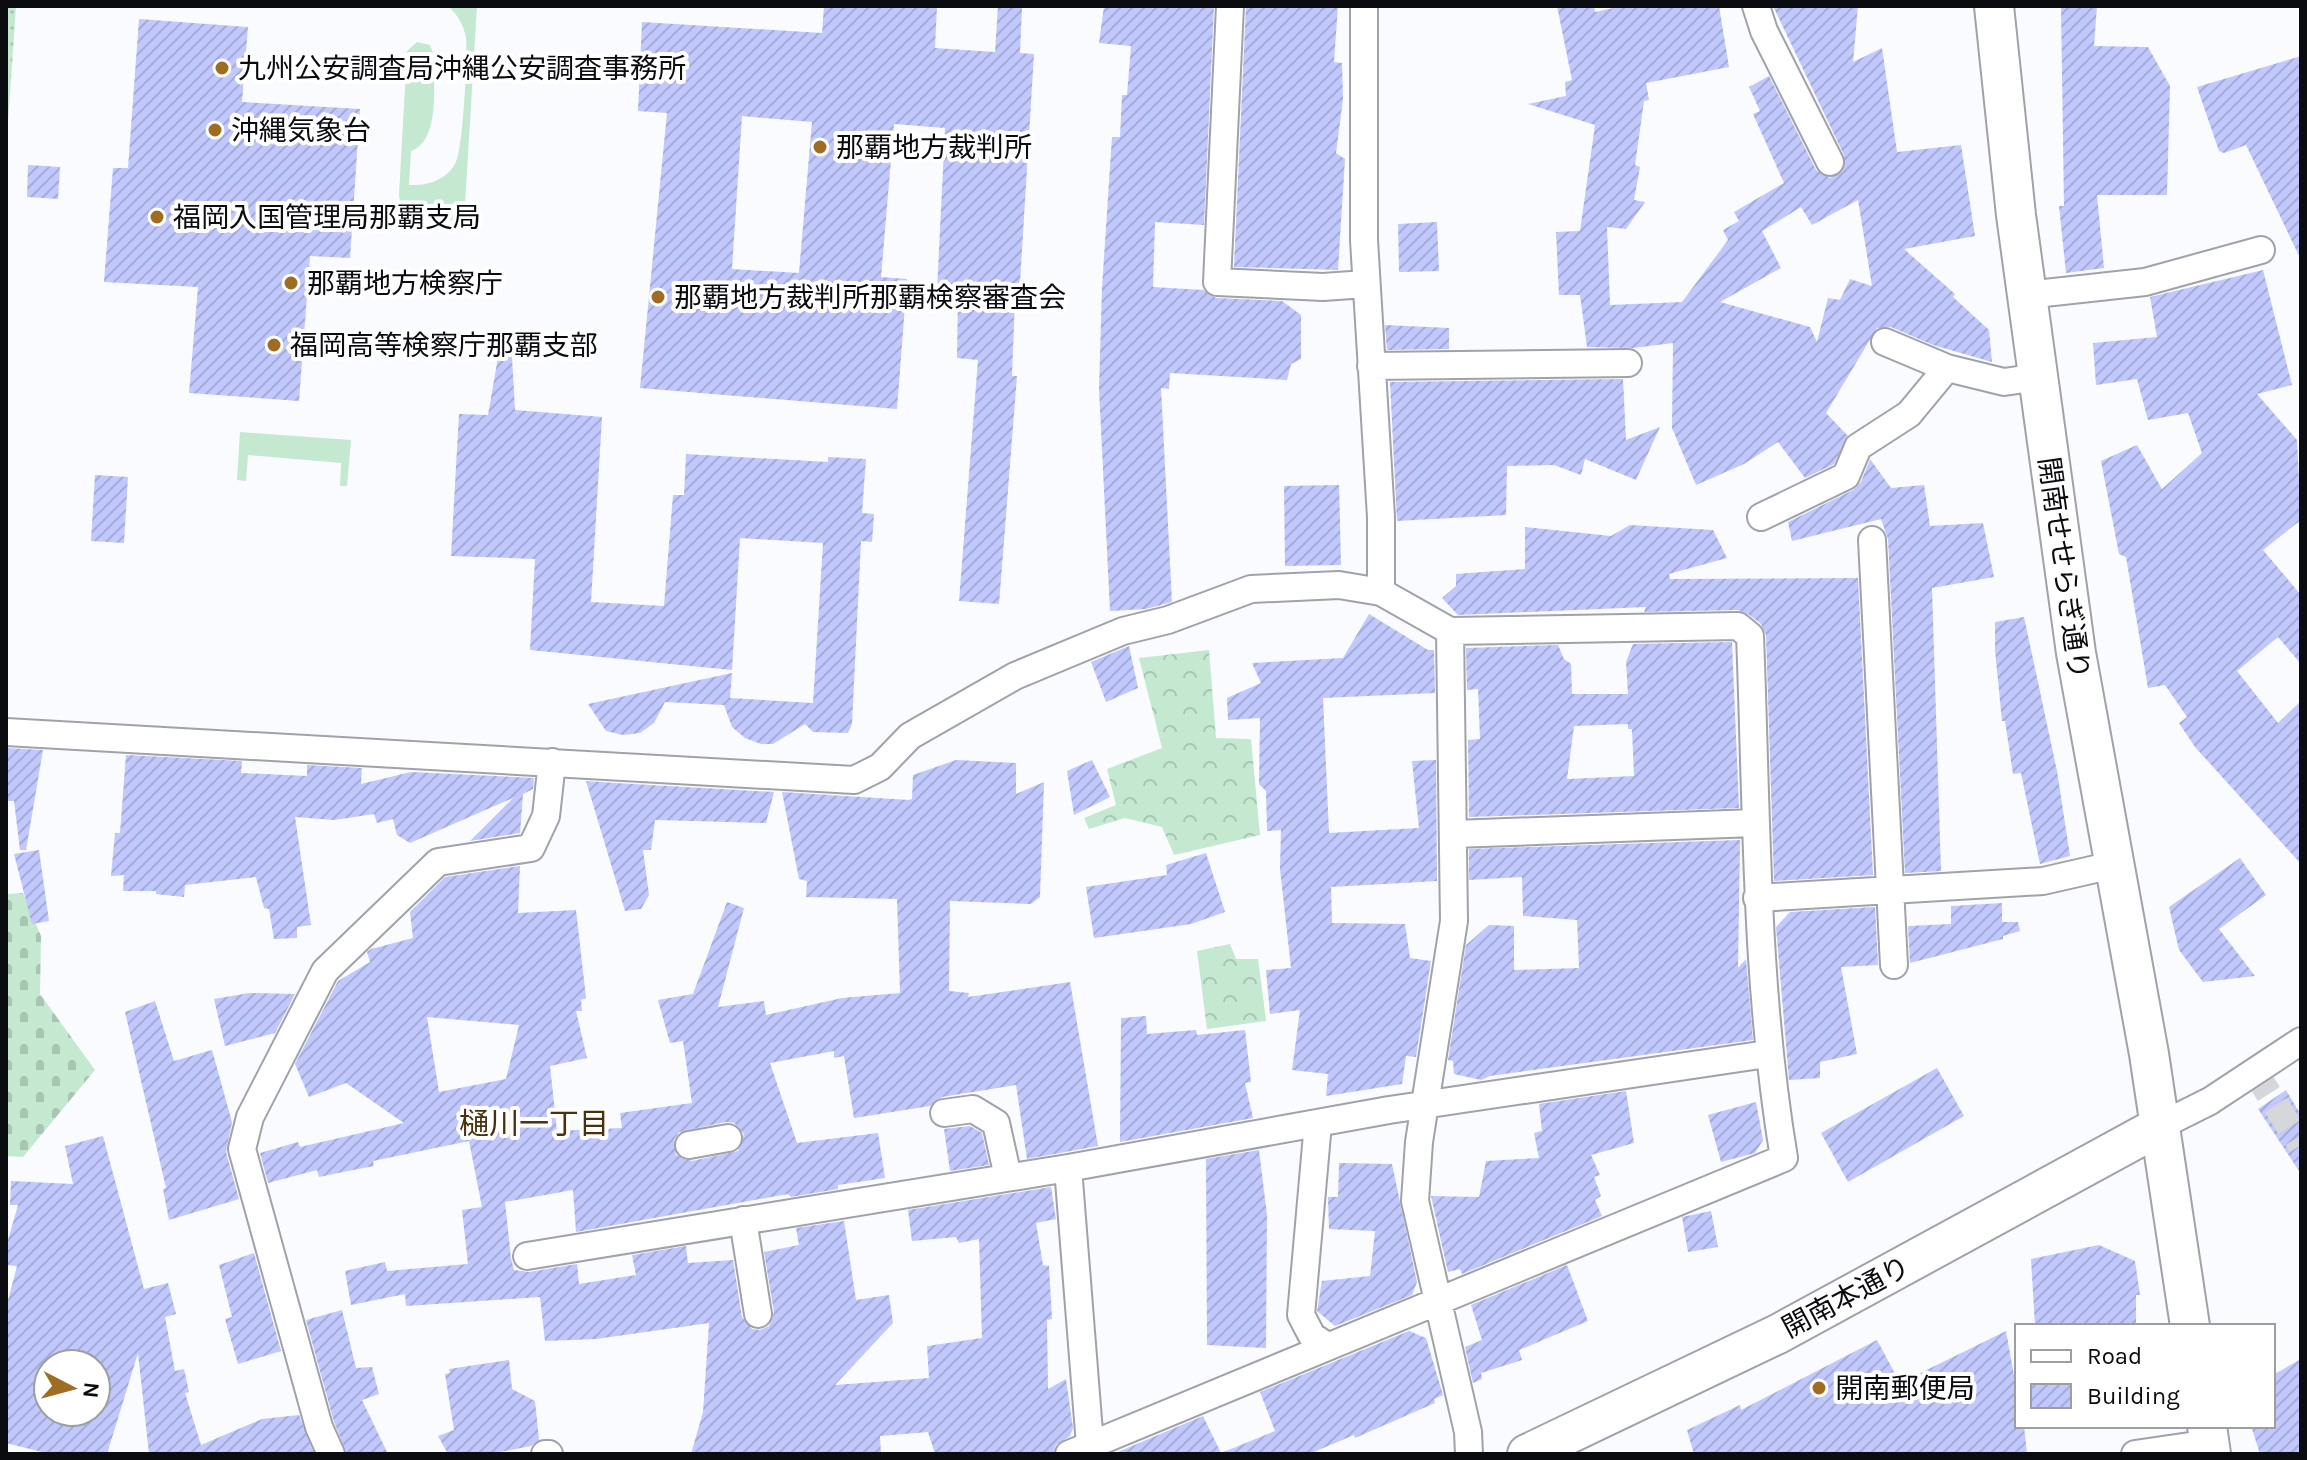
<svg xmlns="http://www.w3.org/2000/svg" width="2307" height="1460" font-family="Karla,'Noto Sans JP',sans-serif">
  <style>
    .grass { fill: #c5e8d1 }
    .forest { fill: url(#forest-crowns) }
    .cemetery { fill: url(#cemetery-stones) }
    .park { fill: url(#park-dots) }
    .building { fill: url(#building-hatch); fill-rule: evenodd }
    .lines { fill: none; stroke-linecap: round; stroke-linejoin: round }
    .street-tunnel { stroke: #d6d7da; stroke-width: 26; stroke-dasharray: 26 13; stroke-linecap: butt }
    .street-casing { stroke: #a0a2aa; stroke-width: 30 }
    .secondary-casing { stroke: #a0a2aa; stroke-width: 42 }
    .street { stroke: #fff; stroke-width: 26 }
    .secondary { stroke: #fff; stroke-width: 38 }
    .poi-dot { fill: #9f6d22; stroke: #fff; stroke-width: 3 }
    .labels { text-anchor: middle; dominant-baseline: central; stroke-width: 8; stroke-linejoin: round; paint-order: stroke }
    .poi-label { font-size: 28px; fill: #0b0c0f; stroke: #fff; text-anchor: start }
    .street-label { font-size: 28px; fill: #0b0c0f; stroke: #fff }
    .neighbourhood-label { font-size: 30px; fill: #49310e; stroke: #fff }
  </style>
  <defs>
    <pattern id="forest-crowns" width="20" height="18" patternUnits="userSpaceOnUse" patternTransform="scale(2)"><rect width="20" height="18" fill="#c5e8d1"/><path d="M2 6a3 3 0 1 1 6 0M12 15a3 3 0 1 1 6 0" fill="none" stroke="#a8c6b2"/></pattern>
    <pattern id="cemetery-stones" width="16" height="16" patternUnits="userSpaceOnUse" patternTransform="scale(2)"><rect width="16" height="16" fill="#c5e8d1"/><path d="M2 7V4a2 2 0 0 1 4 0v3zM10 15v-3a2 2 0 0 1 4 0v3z" fill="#a8c6b2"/></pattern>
    <pattern id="park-dots" width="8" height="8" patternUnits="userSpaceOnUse" patternTransform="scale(2)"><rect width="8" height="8" fill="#c5e8d1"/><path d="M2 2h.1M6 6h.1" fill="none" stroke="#a8c6b2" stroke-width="1.8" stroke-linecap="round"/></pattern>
    <pattern id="building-hatch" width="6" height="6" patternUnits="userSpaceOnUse" patternTransform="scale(2)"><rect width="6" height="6" fill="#c0c8fd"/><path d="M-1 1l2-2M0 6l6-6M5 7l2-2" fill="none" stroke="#a4abd8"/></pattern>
  </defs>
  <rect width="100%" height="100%" fill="#fafbfe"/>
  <path class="grass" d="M448,6h29l-13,215 -61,-3 -4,-23 8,-144 10,-9 13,3 4,11c-1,27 7,84 -23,95l-2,34c19,1 38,-5 47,-23 7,-13 12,-108 10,-124 -2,-13 -9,-24 -18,-32z
    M240,432l111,8 -4,46h-7l1,-23 -93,-8 -2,26 -9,-1z"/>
  <path class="forest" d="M1209,650l7,88 35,1 9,96 -86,20 -12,-28 -37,-9 -36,11 -5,-11 32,-13 -9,-36 55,-21 -23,-90z
    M1230,944l6,15h22l8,62 -59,8 -10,-78z"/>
  <path class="cemetery" d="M23,893l18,43 -1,58 55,76 -72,87 -17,-1v-262z"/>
  <path class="park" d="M6,6h10l-10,146z"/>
  <path class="building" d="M824,6h113l-2,42 60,4 3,-46 24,1 -2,46 14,1 -15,245 -4,-1 -3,78h5l-18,228 -40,-3 19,-241 -21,-2 1,-65 -21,-2 8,-163 -51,-4 -13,153 26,2 -10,130 -257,-21 27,-275 -29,-2 4,-89 180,11zM742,116l70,6 -13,151 -67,-4z
    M1104,6h110l-10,219 -49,-3 -2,65 50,3 13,8 66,3 19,14v44l-10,5 -4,16 -117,-7 -1,16 -8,-1 11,214 -26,7 -36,2 -11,-222 3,-101 10,-151h8l2,-42h5l4,-49 -32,-3z
    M1246,6h92l-4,56 8,1 1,36 -7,54 9,6 -7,111 -104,-3z
    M1557,6h37l1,6 28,-6h96l10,61 -83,16 3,17 -5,1 -9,64 5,2 -6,33 11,2 -19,27 -19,-2 3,78 72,-3 46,-62 -5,-10 16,-9 -5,-9 50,-29 -31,-69 7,-3 -11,-24 20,-11 47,94 14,8 13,-7 1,-16 -71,-149h85l-5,56 29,-14 15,104 64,-7 14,91 -71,13 51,45 -2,3 36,33 3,32 -59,-17 -42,-18 -14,1 -51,85 22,23 -14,28 -29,14 -27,-36 -34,22 -48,21 -24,-57 1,-85 -40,5 -46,-1 -7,-52h-21l-3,-63 24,-1 15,-106 -67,-21 38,-8 -1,-14 7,-2zM1858,200l14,86 -22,-7 -10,21 -12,-2 -11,44 -7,-15 -90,-25 61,-34 -19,-37 39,-24 11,18z
    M2061,6h36l-3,40 54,1 22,39 -3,109h-70l7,73 -38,5 -7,-67h5z
    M139,19l109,8 -6,75 118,7 -10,149 -40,-2 -11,145 -110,-8 9,-106 -94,-5 9,-114h15z
    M2301,56v204l-55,-115 -22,8 -5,-2 -22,-64z
    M28,165l32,2 -2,32 -31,-2z
    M1437,222l2,49 -40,1 -1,-48z
    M2263,270l29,115 -35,9 40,46 4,80 -38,30 38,45v69l-23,-27 -41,34 41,52 23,-22v163l-106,-117 -16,-24 8,-6 -22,-32 -17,3 -22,-131 -7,-3 -18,-93 36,-16 25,44 40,-36 -14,-40 -40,7 -11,-41 -41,6 -3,-42 64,-6 -7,-40z
    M1385,325l64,3v21l-62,1z
    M501,340h10l4,70 87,7 -11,185 73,4 9,-111h11l2,-41 142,8v-5l38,2 -4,54 12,1 -2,28 -11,-1 -9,183 -4,9 -35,-1 -8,-8 -32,20h-12l-16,-6 -13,-11 -8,-22 -59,-3 -11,21 -14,10 -17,2 -17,-4 -18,-27 144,-31 -2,25 83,5 10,-160 -83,-5 -8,132 -202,-20 5,-91 -84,-3 8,-142 29,1z
    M1623,379l3,61 34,-13 -24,53 -51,-21 -4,16 -27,-10 -47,1 -1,49 -109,6 -7,-139z
    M1870,459l21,29 33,-3 6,41 53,-3 11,54 -62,11 9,283 -36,2 -17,-334 -7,-20 -89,22 -4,-19 65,-32 8,-8z
    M95,475l33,2 -4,66 -33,-2z
    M1339,485l2,80 -56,1 -1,-80z
    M1630,525l83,5 14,28 -58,16 1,5 188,-1 15,297 -99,6 -8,-246 -5,-11 -13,-10 -10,-4 -94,2 2,-5 -188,8 -16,-17 14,-12v-12l69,-5v-42l86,9z
    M1369,614l59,36h6l1,43 -112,5 6,135 90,-5 -7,-67 24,-1 1,121 -106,6 1,36 73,1 5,34 21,3 -15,96 -10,-1 -4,28 -76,12 2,-22 -36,-4 8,-60 -30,4 -4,-44 25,-2 -11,-99 1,-39 -14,1 -1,-40 -7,-7 1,-66 -32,2 -1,-22 34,-15 -9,-20 91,-5z
    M2024,617l33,154 13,85 -30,8 -19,-91 -8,1 -8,-53h-3l-7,-71v-28z
    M1732,642l7,166 -270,9 -1,-77 12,-1 -2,-50 -11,1 -1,-42 92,-3 6,14 7,5 1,30h56l-2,-32 7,-18zM1628,724v5h4l2,47 -67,3 7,-53z
    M1129,646l9,42 -32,14 -15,-40z
    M6,748l37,2 -17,100h-6l-6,-49h-8z
    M126,755l116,6 -1,12 66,3v-11l55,3 -1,16 50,-12 123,6 -1,11 -10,5 -3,39 -50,8 43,-43 -103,45 -13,-8 -4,-16 -16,4 -3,-9 -40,6 -39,-3 16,108 -14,2v11l-23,1 -5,-30 -5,-1 -8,-31 -71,8 -1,12 -28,-3v-3h-33l1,-16 -13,1 4,-43h5z
    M956,760l60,3v31l28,-12 -4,115 -9,7 -81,-3 -1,90 20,2 -1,4 102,-15 28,164 -71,13 -11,-74 -74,12 -12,9 -76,12 -10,-62 -10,2v-7l-64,12 27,80 81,-10 7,45 -47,7v4l-47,8 -3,-3 -212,38 -3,-42 -68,12 6,56 3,12 15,2 48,-8 2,20 57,-9 -4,-20 54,-9 2,17 45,-3 9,57 10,12 8,1 9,-4 5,-14 -10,-60 35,-7 -3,-17 48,-7 12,79 33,-5 4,28 -58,62 94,-7 -2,-32 55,-8 -3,-99 -20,4 -3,-6 -44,4 -4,-31 143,-23 5,32 -20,4 7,42 6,1 3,53 -5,1 1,69 18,-10 7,49 -3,8 -14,9 -3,9h-118l-7,-22 -48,4 1,18h-190l12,-42 6,-89 -113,16 -51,2 -5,-44 -134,9 -1,-12 -54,11 -6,-34 40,-9 2,9 81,-7 -6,-54 20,-3 -13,-66 -96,20 1,5 -26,5 -29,6 -2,-7 -49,13 -8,-30 38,-11 2,5 104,-24 -58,-40 -37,14 -14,-33 43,-83 32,-19 -3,-10 4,-3 42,-11 -3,-26 35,-35 75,-11 -2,47 58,-3 10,88 -5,2 1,11h-6l11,47 -37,8 7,65 65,-3 -2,-15 72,-10 -9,-62 -13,2 -12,-43 35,-6 34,-92 17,6 -26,99 46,-6 2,14 76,-17 58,-5 -3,-94 -91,-2 1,-16 -8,-2 -17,-87 127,8 3,-1 1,-24zM427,1017l92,8 -13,54 -67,13zM726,1122l8,1 10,11 -6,17 -46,10 -16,-6 -2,-15 5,-8z
    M1092,760l18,37 -36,18 -7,-44z
    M586,781l29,2 159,9 -8,31 -111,-3 -4,30h-8l6,45 -8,14 -16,2z
    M1740,840l-2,128 8,-9 7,81 -263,36 -9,4 -27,-6 -1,-13 -5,-1 18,-115 23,-20 25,1v44l65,-2 -2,-48 -54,-4 -1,-39 -53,3v-31z
    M39,850l10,71 -17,3 -18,-70z
    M1206,853l19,59 -34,12 -97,14 -8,-51 81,-12 -1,-10z
    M2240,858l26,37 -47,34 36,47 -52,6 -24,-32 -10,-43z
    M2002,903v19h16l2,9 -17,5v3l-93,24 -2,-37 43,-2v-18z
    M1875,907l3,58 -37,2 16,87 -37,8v16l-31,2 -13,-153 14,-15z
    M249,993l46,1 -20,39 -50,13 -11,-47z
    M155,1001l19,60 38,-11 20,72 -6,30 13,47 -70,21 -6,-31 3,-1 -41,-176z
    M1146,1016l1,18 49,-4 1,5 48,-5 6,52 -6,1 8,35 -133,24 1,-124z
    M1937,1068l27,48 -116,66 -27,-49z
    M2286,1090l15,25v59l-43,-65z
    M1626,1091l8,52 -43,12 9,20 -6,2 7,19 -6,4 7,16 -140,58 -2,-5 -12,3 -17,-76 48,1 7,-36 53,-3 -5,-25 8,-2 -3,-27z
    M1756,1102l7,38 -8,13 -34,9 -13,-47z
    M970,1126l12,7 7,32 -39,6 -6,-42z
    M103,1136l41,153 24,-6 8,31 -11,3 10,54 9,-2 5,23 -4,1 16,52 61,-26 37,-4 15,39h-165l-11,-101 -31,101h-57l-44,-11v-135l11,-42 -11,-1v-18l12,-42h-8l1,-24 62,3 -8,-38zM48,1364h48v48h-48z
    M1259,1150l8,65 -1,133 -59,-3 -1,-186z
    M1339,1163l53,1 25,118 -5,13 -77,31 -18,-15 5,-30 48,-5 5,-45 -46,-2 -1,-32h10z
    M1711,1211l7,36 -30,5 -6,-35z
    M2099,1245l36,16 5,34h-4v31h-101l-4,-67z
    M254,1253l27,98 -43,13 -13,-45 7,-2 -13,-52z
    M1567,1265l21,56 -69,29 3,10 -41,13 1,6 -9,4 -8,-36 17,-7 -11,-35z
    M342,1310l14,58 16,-1 7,27 -17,6 26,54h-41l-13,-32 -28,-102z
    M1409,1331l17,7 17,57 -9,4 1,4 -80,35 -1,-3 -45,19h-196l90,-38 18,37 54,-22 -15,-39z
    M2006,1331l11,61v34h7l3,28h-333l-7,-24 53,-25 1,5 136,-70 23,43z
    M2301,1359v95h-41l-9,-28h22v-51z
    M509,1360l3,29 23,12 4,39 -8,6 -41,8h-42l-10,-18 16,-6 -9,-56 5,-1 -1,-4z"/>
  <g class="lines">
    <path class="street-tunnel" d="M2255,1072l46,73"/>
    <g class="street-casing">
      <path id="street" d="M1230,6l-13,276 106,5 43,-3
        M1756,6l8,25 66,131
        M2027,295l118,-13 116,-32
        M1885,342l62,26
        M1371,366l257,-3
        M1761,517l85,-41 12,-29 51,-33 38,-46 57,14 34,-5
        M1872,540l22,425
        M1450,631l4,290 -35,221 -4,59 53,231 1,22
        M6,732l848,48 26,-13 30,-31 105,-60 108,-45 45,-11 83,-31 88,-4 42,7
        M1454,834l301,-11
        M1757,898l286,-17 70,-16
        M944,1113l29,-4 23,14 12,54
        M1318,1123l-17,192 11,21 15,10
        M2158,1127l52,-26 91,-60
        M689,1145l39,-7
        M1068,1168l22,277
        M743,1220l15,94
        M527,1256l541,-88 321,-58 378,-56
        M331,1454l-12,-27 -77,-278 8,-32 75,-146 113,-109 93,-14 15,-32 6,-54
        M545,1454h4
        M1069,1454l715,-296c-29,-173 -27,-347 -34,-522l-12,-10 -288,5 -69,-39v-75l-17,-277v-234
        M2135,1454l75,-11"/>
    </g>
    <g class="secondary-casing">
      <path id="secondary" d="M1994,6l22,209 60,438 73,401 41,272
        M2207,1426l4,28
        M1527,1454l251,-120 380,-207"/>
    </g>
    <use href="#street" class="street"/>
    <use href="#secondary" class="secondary"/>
  </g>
  <g class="poi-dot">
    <circle cx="222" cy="68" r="8"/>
    <circle cx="215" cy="130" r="8"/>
    <circle cx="820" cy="147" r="8"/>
    <circle cx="157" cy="217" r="8"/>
    <circle cx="291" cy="283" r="8"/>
    <circle cx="658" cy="297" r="8"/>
    <circle cx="274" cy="345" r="8"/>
    <circle cx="1819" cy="1388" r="8"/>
  </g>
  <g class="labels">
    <g class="poi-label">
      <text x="238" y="68">九州公安調査局沖縄公安調査事務所</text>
      <text x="231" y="130">沖縄気象台</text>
      <text x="836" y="147">那覇地方裁判所</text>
      <text x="173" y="217">福岡入国管理局那覇支局</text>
      <text x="307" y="283">那覇地方検察庁</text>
      <text x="674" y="297">那覇地方裁判所那覇検察審査会</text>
      <text x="290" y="345">福岡高等検察庁那覇支部</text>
      <text x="1835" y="1388">開南郵便局</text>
    </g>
    <g class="street-label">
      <text transform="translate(2064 568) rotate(82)">開南せせらぎ通り</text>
      <text transform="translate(1846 1297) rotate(-28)">開南本通り</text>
    </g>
    <g class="neighbourhood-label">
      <text x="534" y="1124">樋川一丁目</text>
    </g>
  </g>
  <rect width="2307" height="1460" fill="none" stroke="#0b0c0f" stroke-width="16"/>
  <rect x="2015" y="1324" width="260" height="104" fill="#ffffff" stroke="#9d9e9f" stroke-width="2"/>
  <rect x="2031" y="1350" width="40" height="12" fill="#ffffff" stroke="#9d9e9f" stroke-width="2"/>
  <text x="2087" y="1364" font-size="24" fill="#0b0c0f">Road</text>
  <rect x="2031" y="1384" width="40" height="24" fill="url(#building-hatch)" stroke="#9d9e9f" stroke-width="2"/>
  <text x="2087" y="1404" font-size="24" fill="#0b0c0f">Building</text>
  <g transform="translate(72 1388) rotate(96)"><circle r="38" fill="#ffffff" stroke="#9d9e9f" stroke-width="2"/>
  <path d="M0-6L14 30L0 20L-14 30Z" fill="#9f6d22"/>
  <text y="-12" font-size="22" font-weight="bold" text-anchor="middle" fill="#0b0c0f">N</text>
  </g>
</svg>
